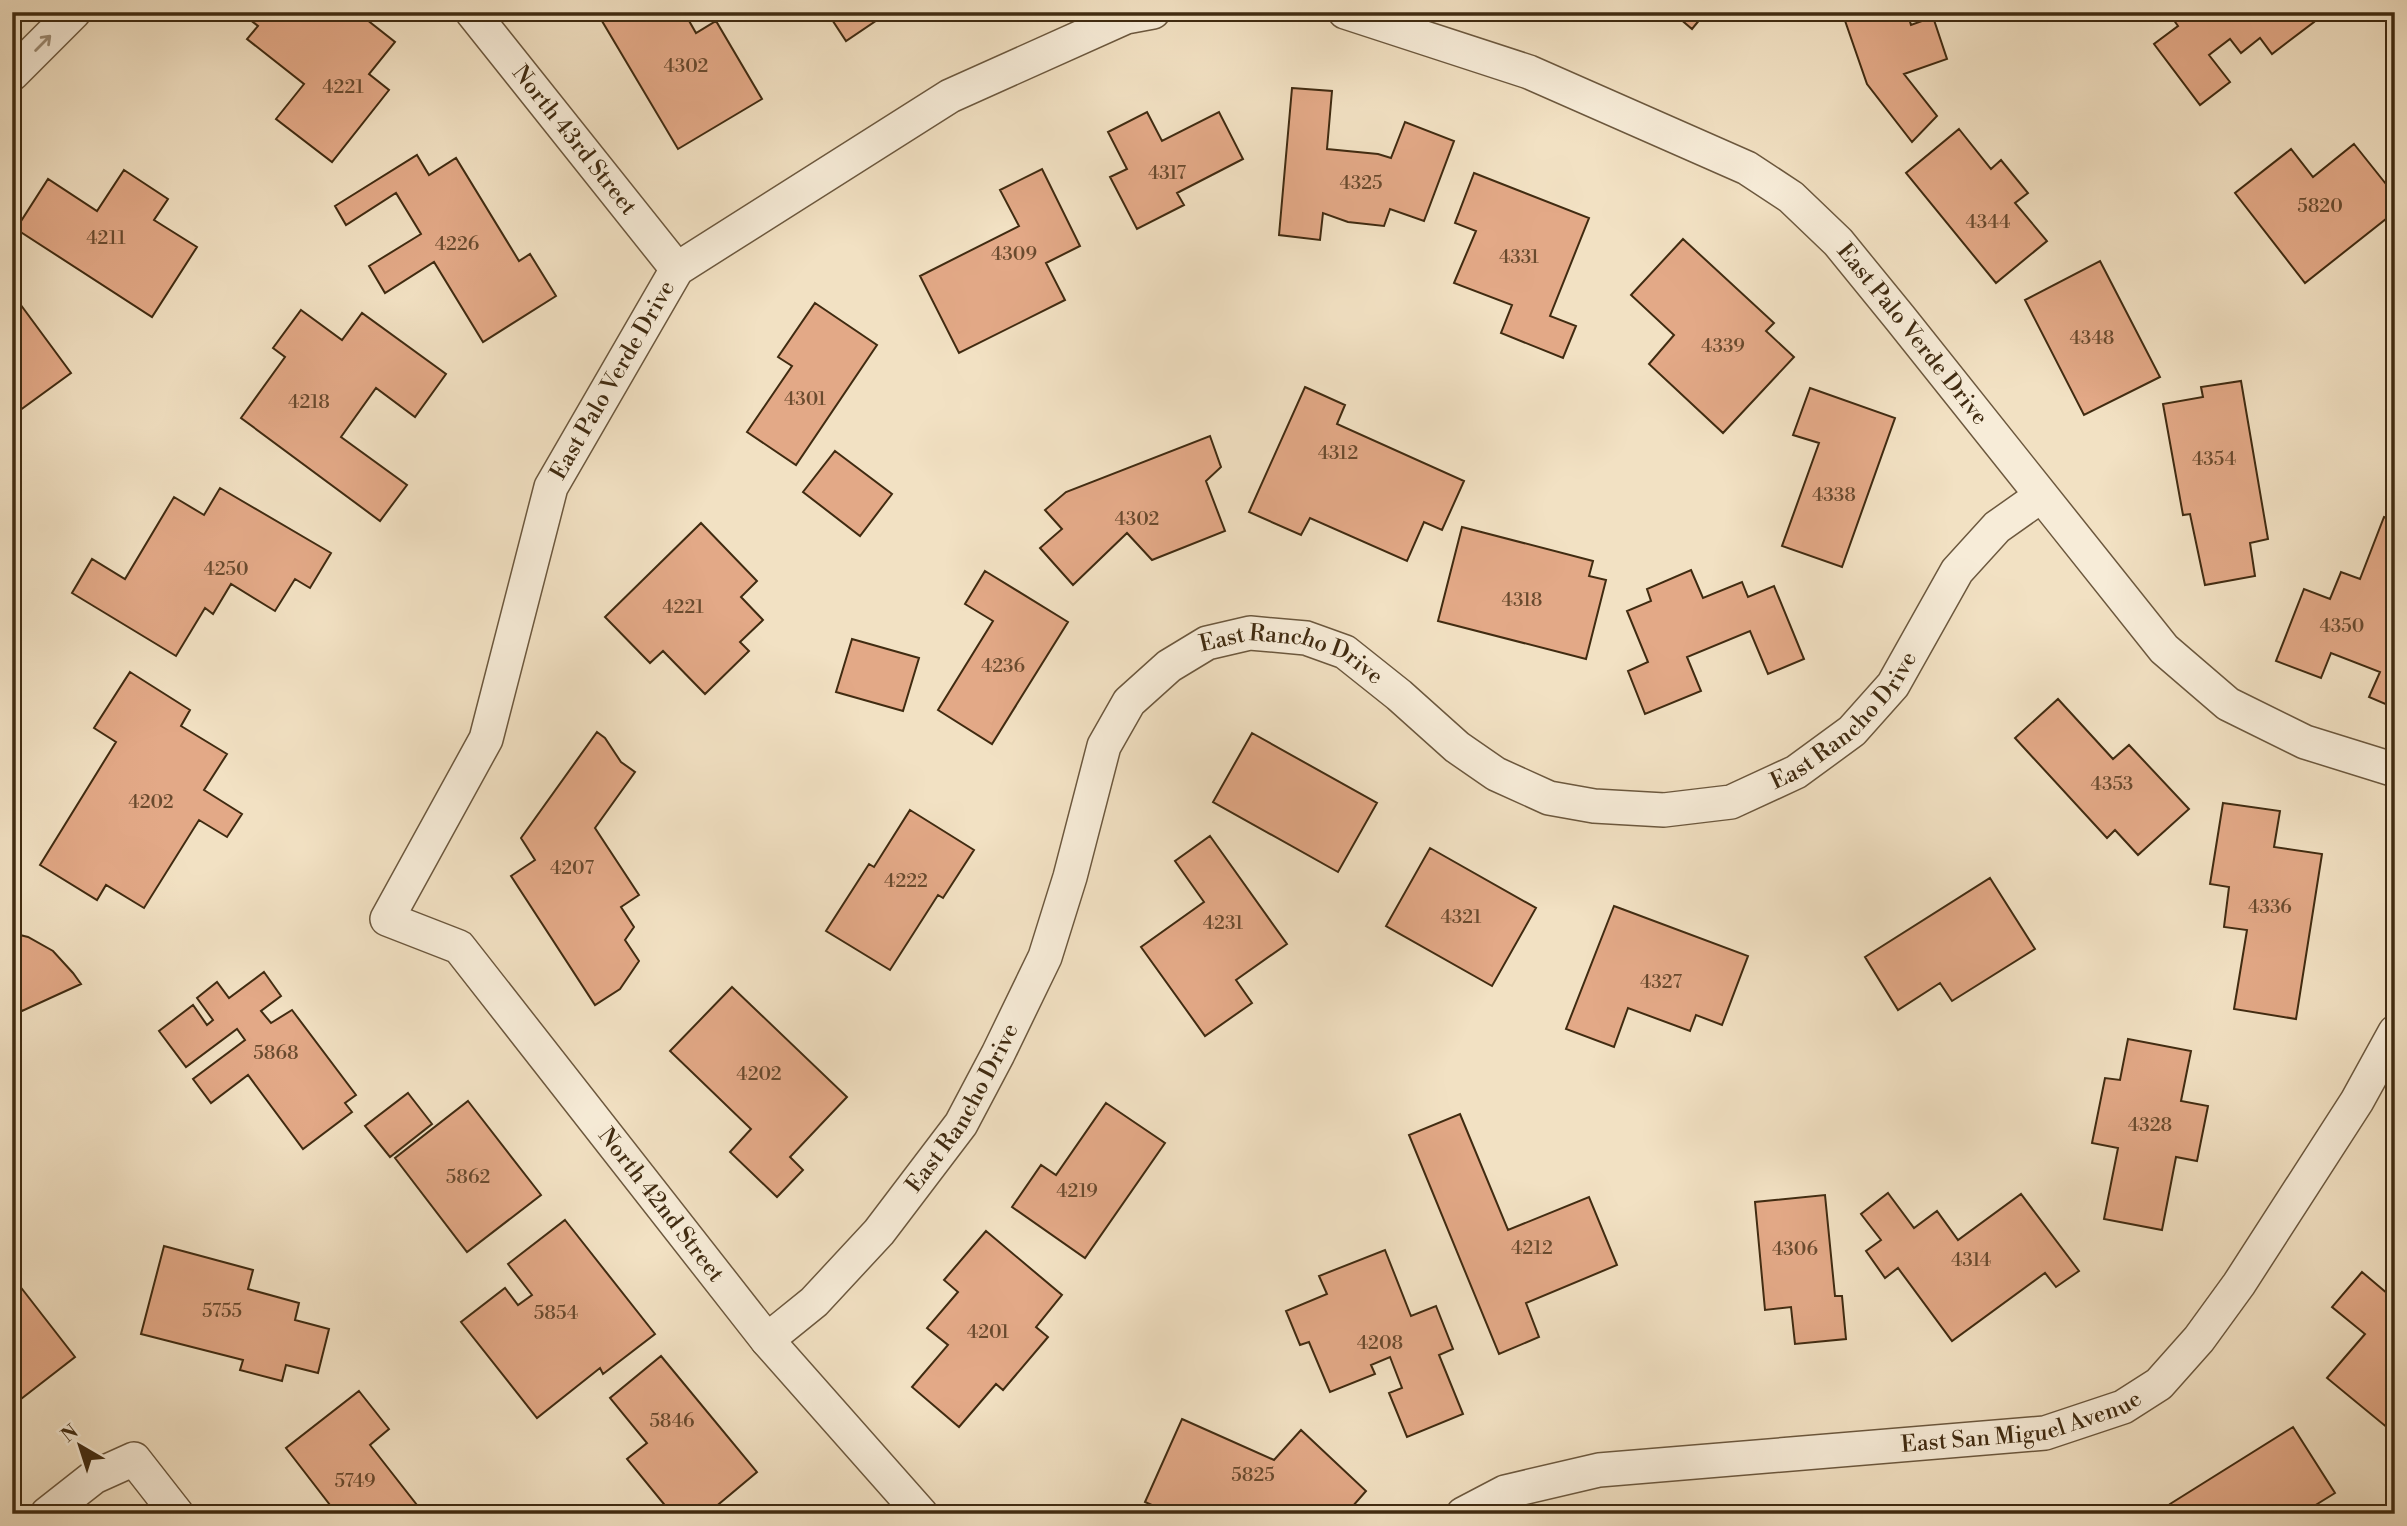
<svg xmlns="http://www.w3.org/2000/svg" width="2407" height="1526" font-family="'Libre Bodoni',serif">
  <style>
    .building { fill: #e3a987; stroke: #402b11; stroke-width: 2 }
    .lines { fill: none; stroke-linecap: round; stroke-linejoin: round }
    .street-casing { stroke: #6c583e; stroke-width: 36 }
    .street { stroke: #f7ecd8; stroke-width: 33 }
    .oneway { stroke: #9c8c74 }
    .labels { text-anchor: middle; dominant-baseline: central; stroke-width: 5; stroke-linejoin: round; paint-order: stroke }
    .number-label { font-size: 19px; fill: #694a2e }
    .street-label { font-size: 23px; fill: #402b11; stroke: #f7ecd8 }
  </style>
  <rect width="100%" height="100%" fill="#f2e1c3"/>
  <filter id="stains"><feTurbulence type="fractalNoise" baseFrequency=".00286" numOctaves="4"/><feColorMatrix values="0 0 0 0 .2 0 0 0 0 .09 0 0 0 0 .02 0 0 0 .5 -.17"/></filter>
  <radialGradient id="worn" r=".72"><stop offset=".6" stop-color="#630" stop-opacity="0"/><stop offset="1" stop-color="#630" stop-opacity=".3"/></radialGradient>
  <path class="building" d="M240,12h117l38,30 -26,32 20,16 -57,72 -56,-43 28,-35 -57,-45 11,-13z
    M616,12h68l12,21 20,-12 46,78 -84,50 -76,-128z
    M827,12h62l-43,29z
    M1672,12h34l-14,17z
    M1842,12h65l4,13 22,-8 14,42 -43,15 33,42 -25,26 -45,-58z
    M2168,12h138l8,10 -42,32 -12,-16 -19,15 -11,-14 -21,16 21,27 -30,23 -46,-61 24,-18z
    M1292,88l40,3 -5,58 51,5 13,4 14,-36 49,19 -30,80 -34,-12 -6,17 -36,-4 -25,-9 -3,27 -41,-5z
    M1147,112l15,29 57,-29 24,47 -66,34 7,12 -47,24 -27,-52 17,-8 -19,-37z
    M1959,129l32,40 10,-9 27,33 -13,10 32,38 -51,42 -90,-110z
    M2354,144l36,45 5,-3v45l-9,-12 -81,64 -70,-90 56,-44 22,28z
    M417,155l12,20 27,-17 63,103 11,-7 26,42 -73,46 -49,-80 -49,31 -16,-27 52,-32 -25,-41 -50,32 -11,-19z
    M1042,169l38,77 -34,17 19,37 -106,53 -39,-77 99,-50 -19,-36z
    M124,170l44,29 -14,21 43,27 -45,70 -136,-88 32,-50 49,32z
    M1474,173l115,45 -39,98 26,10 -13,32 -62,-25 11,-28 -58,-22 22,-52 -21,-8z
    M1683,239l91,84 -8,8 28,26 -71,76 -74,-69 25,-29 -43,-40z
    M2100,261l60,116 -76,38 -59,-115z
    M12,293l59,80 -59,43z
    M815,303l62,42 -81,120 -49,-33 45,-66 -14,-9z
    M301,310l41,30 20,-27 84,61 -31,43 -39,-29 -35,49 66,48 -27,36 -139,-103 44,-61 -12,-9z
    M2241,381l27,158 -18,4 5,33 -50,9 -15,-71 -7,1 -20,-111 40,-7 -2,-10z
    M1305,387l40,18 -8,19 127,57 -22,49 -18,-8 -17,39 -97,-43 -9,17 -52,-23z
    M1810,388l85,30 -53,149 -60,-21 37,-103 -26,-8z
    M1210,436l11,31 -15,14 19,50 -73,29 -25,-27 -54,52 -33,-37 22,-19 -17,-19 21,-18z
    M835,451l57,43 -32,42 -57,-44z
    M220,488l111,65 -21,35 -15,-9 -20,32 -44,-27 -18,30 -8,-6 -29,48 -104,-63 20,-34 33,20 49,-82 30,18z
    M2384,517l11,4v172l-5,13 -21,-9 11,-25 -49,-19 -10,25 -45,-17 28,-72 26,10 11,-27 19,7z
    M701,523l56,58 -16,16 22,23 -23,22 9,9 -44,43 -42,-43 -13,12 -45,-46z
    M1462,527l131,34 -4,15 17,4 -20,79 -148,-38z
    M1691,570l12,28 39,-16 6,15 26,-11 30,73 -36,15 -18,-43 -63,26 14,34 -56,23 -17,-43 20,-9 -21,-51 24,-10 -4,-12z
    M985,571l83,51 -76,122 -54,-34 55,-89 -28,-17z
    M852,639l67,19 -16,53 -67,-19z
    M130,672l60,38 -9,16 46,28 -23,36 38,24 -15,23 -28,-17 -55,88 -38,-23 -9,15 -57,-35 76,-123 -22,-14z
    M2058,699l55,60 16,-14 60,64 -51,46 -23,-25 -8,8 -92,-100z
    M597,732l8,6 16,24 14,10 -40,56 44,67 -18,12 13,20 -9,13 14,21 -19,28 -25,16 -84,-129 24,-16 -14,-22z
    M1252,733l125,70 -39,69 -125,-70z
    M2223,803l57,8 -6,36 48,7 -26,165 -62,-10 13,-79 -23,-3 5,-40 -19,-3z
    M910,810l64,40 -31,48 -5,-3 -48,75 -64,-39 43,-67 5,3z
    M1210,836l77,108 -51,36 16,23 -47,33 -64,-89 63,-45 -29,-41z
    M1430,848l106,60 -44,78 -106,-60z
    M1990,878l45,71 -83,52 -12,-18 -42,27 -33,-53z
    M1614,906l134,50 -26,69 -26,-10 -6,16 -62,-23 -14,39 -48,-18z
    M12,933l16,4 25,14 20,22 8,11 -59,27 -10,-12z
    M264,972l17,24 -20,15 10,12 21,-13 64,85 -11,8 7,9 -49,37 -55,-74 -37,28 -18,-24 52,-39 -8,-11 -51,38 -27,-36 34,-26 14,20 6,-5 -16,-22 20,-16 12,16z
    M732,987l115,110 -57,60 13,13 -26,27 -47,-45 21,-23 -81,-78z
    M2128,1039l63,12 -10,50 27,5 -11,55 -21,-4 -14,73 -58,-11 14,-71 -26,-5 13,-65 15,2z
    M408,1093l24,31 -42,33 -25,-31z
    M468,1101l73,94 -74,57 -72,-94z
    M1106,1103l59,40 -80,115 -73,-51 29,-42 15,10z
    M1460,1114l48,116 81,-33 28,68 -91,38 13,34 -40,17 -90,-219z
    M1888,1193l26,35 23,-17 21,29 63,-46 58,77 -23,16 -11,-14 -93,68 -54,-73 -13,10 -19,-27 15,-11 -20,-26z
    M1825,1195l10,101h7l4,43 -51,5 -4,-37 -26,3 -10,-108z
    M565,1220l90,114 -52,40 -3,-6 -63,50 -76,-96 44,-34 13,17 14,-10 -24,-31z
    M986,1231l76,64 -26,32 12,10 -45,53 -7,-6 -37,43 -47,-40 36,-42 -21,-17 31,-36 -14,-12z
    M164,1246l89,24 -5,19 51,14 -4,17 34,9 -11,44 -32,-8 -4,16 -42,-11 3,-10 -102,-26z
    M1385,1250l26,66 25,-10 17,43 -14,6 24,59 -56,23 -18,-44 13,-5 -12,-31 -19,8 4,9 -45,18 -21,-50 -9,3 -14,-34 41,-17 -8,-18z
    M2362,1272l33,28v134l-68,-56 38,-44 -33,-27z
    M12,1276l63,81 -63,49z
    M661,1356l96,116 -50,42h-35l-45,-55 20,-16 -37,-45z
    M359,1391l30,38 -19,16 54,69h-87l-51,-66z
    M1182,1419l92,41 27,-30 65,61 -20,23h-174l-27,-12z
    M2293,1427l42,66 -34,21h-125l-6,-10z"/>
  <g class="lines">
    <g class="street-casing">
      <g id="street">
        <path id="s1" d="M472,12l205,257"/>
        <path id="s2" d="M1345,12l184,60 218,96 44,29 47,45 62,76 264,331 64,55 77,38 90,28"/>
        <path d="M12,74l62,-62"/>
        <path id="s3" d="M767,1340l47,-38 65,-70 82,-108 37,-70 47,-97 25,-80 34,-131 25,-44 40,-36 38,-23 43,-10 56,5 39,14 54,43 58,52 39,27 53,24 45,8 70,4 67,-8 65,-30 56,-41 41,-46 64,-114 40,-44 44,-31"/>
        <path d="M47,1514l47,-37 40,-18 43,55"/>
        <path id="s4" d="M921,1514l-154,-174 -308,-393 -72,-28 99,-180 65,-252 126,-218 273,-173 176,-79 27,-5"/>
        <path id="s5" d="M1463,1514l42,-22 94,-22 446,-37 78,-26 36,-23 40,-45 40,-55 118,-183 38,-69"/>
      </g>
    </g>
    <use href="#street" class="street"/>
  </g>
  <defs><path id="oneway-shaft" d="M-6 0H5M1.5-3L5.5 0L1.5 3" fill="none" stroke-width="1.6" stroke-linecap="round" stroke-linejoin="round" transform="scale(1.75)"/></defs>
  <use class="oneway" href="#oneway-shaft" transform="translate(43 43) rotate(-45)"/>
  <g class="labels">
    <g class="number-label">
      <text x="686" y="66">4302</text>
      <text x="343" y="87">4221</text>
      <text x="1167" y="173">4317</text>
      <text x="1361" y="183">4325</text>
      <text x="2320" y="206">5820</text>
      <text x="1988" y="222">4344</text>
      <text x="106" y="238">4211</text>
      <text x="457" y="244">4226</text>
      <text x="1014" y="254">4309</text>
      <text x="1519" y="257">4331</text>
      <text x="2092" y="338">4348</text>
      <text x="1723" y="346">4339</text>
      <text x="805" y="399">4301</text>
      <text x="309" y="402">4218</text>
      <text x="1338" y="453">4312</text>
      <text x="2214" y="459">4354</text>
      <text x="1834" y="495">4338</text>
      <text x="1137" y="519">4302</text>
      <text x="226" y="569">4250</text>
      <text x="1522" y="600">4318</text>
      <text x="683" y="607">4221</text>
      <text x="2342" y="626">4350</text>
      <text x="1003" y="666">4236</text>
      <text x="2112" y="784">4353</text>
      <text x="151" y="802">4202</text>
      <text x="572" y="868">4207</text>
      <text x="906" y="881">4222</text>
      <text x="2270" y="907">4336</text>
      <text x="1461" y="917">4321</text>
      <text x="1223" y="923">4231</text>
      <text x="1661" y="982">4327</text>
      <text x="276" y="1053">5868</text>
      <text x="759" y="1074">4202</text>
      <text x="2150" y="1125">4328</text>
      <text x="468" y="1177">5862</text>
      <text x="1077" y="1191">4219</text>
      <text x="1532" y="1248">4212</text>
      <text x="1795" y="1249">4306</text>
      <text x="1971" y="1260">4314</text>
      <text x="222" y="1311">5755</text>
      <text x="556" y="1313">5854</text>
      <text x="988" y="1332">4201</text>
      <text x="1380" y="1343">4208</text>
      <text x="672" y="1421">5846</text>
      <text x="1253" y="1475">5825</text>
      <text x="355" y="1481">5749</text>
    </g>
    <g class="street-label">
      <text stroke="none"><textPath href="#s1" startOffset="164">North 43rd Street</textPath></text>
      <text stroke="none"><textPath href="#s2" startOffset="668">East Palo Verde Drive</textPath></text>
      <text stroke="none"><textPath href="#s4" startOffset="1398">East Palo Verde Drive</textPath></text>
      <text stroke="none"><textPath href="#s3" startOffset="936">East Rancho Drive</textPath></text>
      <text stroke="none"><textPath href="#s3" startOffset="1566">East Rancho Drive</textPath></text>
      <text stroke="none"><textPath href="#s3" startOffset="306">East Rancho Drive</textPath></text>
      <text transform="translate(661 1205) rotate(52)">North 42nd Street</text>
      <text stroke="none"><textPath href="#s5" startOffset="570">East San Miguel Avenue</textPath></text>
    </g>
  </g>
  <rect width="2407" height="1526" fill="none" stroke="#f2e1c3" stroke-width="42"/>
  <rect x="14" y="14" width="2379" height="1498" fill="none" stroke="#402b11" stroke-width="3.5"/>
  <rect x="21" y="21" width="2365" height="1484" fill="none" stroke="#402b11" stroke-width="2"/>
  <g transform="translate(80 1446) rotate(321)" stroke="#f7ecd8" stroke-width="5" paint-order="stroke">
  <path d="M0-5L12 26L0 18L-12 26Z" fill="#402b11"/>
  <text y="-10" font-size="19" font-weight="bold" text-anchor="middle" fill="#402b11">N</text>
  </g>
  <rect width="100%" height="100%" filter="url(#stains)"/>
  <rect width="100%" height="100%" fill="url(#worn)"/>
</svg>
